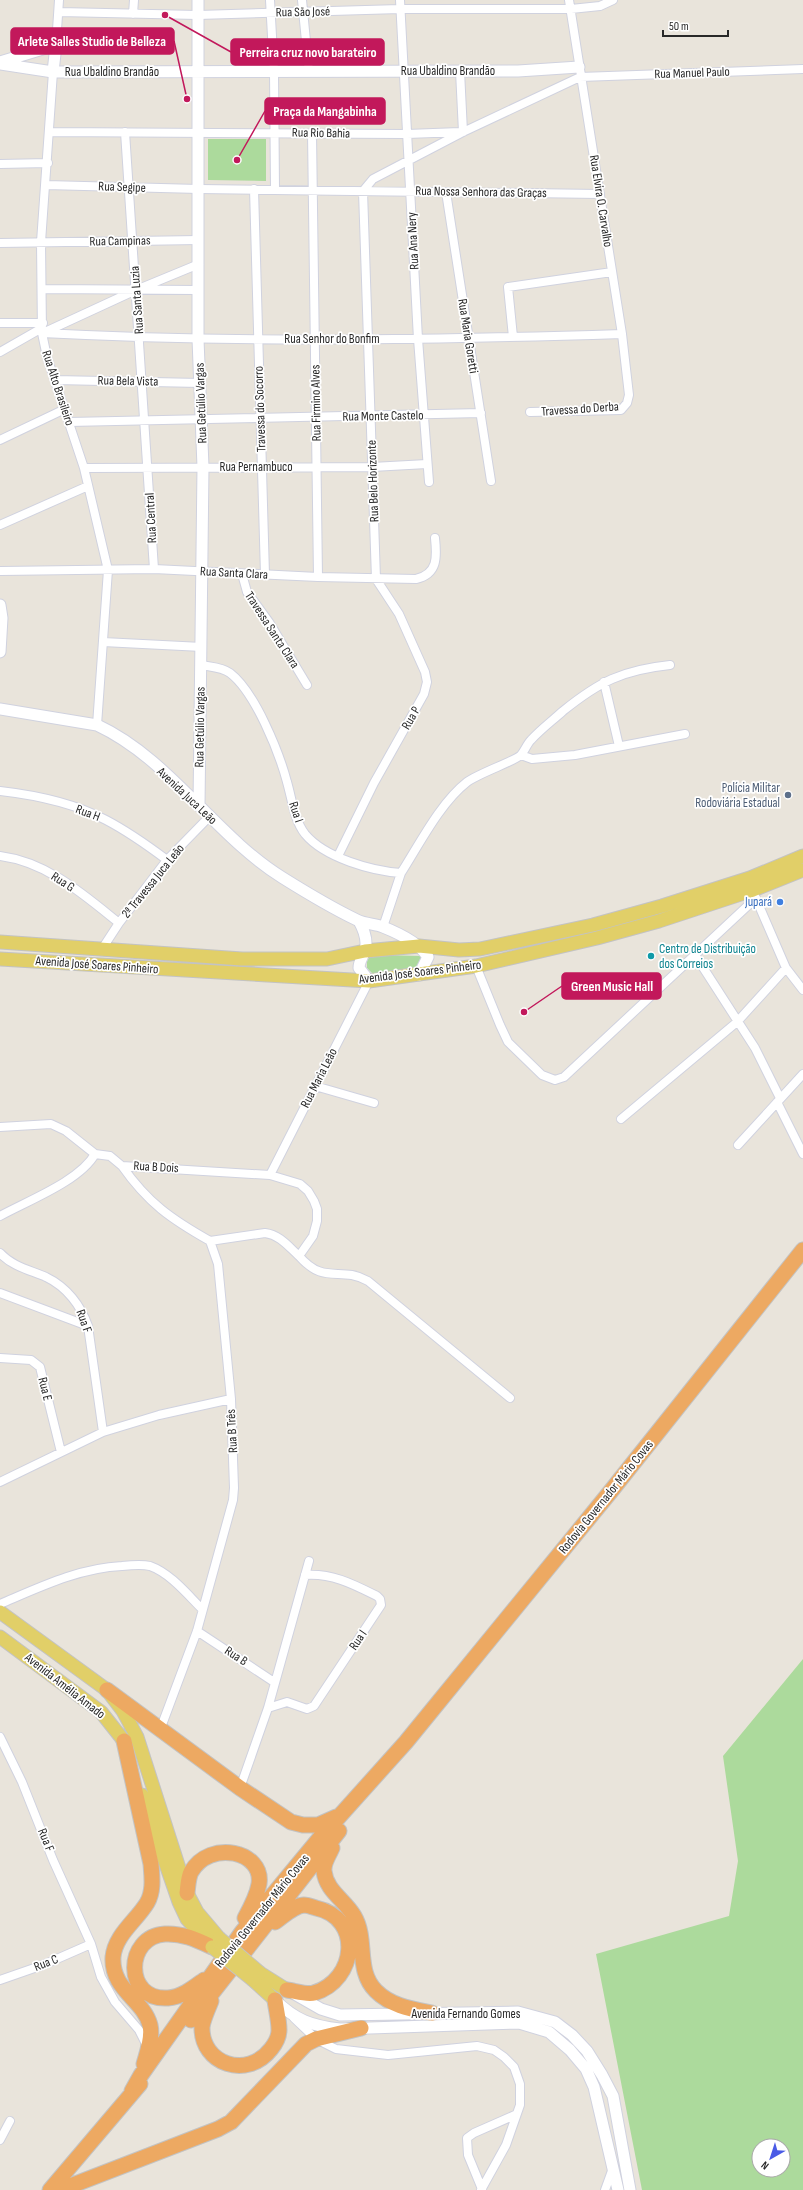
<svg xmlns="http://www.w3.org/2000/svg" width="803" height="2190" font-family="'Sofia Sans Condensed',sans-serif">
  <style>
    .green { fill: #acda9c; fill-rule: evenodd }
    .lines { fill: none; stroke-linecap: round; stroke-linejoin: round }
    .street-casing { stroke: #d0d2df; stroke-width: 10 }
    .secondary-casing { stroke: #d0d2df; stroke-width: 13 }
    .primary-casing { stroke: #c3c3c3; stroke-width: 15 }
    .highway-casing { stroke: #c3c3c3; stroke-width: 17 }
    .street { stroke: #fff; stroke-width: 8 }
    .secondary { stroke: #fff; stroke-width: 11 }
    .primary { stroke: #e1cf68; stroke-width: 13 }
    .highway { stroke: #eda962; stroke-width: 15 }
    .primary-bridge-casing { stroke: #c3c3c3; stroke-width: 15; stroke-linecap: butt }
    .primary-bridge { stroke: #e1cf68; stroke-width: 13 }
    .service-dot { fill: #5c6f8a; stroke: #fff; stroke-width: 1.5 }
    .shop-dot { fill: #3f7fe0; stroke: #fff; stroke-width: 1.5 }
    .culture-dot { fill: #0f9aa8; stroke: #fff; stroke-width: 1.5 }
    .labels { text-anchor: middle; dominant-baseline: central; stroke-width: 3.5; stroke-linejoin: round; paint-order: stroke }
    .street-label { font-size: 13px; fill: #282828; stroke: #fff }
    .service-label { font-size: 13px; fill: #4e5e75; stroke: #fff; text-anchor: end }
    .shop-label { font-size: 13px; fill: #366cbe; stroke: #fff; text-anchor: end }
    .culture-label { font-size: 13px; fill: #0d838f; stroke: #fff; text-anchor: start }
    .leader { fill: none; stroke: #c2185b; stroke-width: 1.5 }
    .callout-dot { fill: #c2185b; stroke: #fff; stroke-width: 1.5 }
    .callout { fill: #c2185b; stroke: #c2185b; stroke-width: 1.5 }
    .callout-label { font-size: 14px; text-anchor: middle; font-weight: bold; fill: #fff }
  </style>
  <rect width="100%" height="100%" fill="#e9e4db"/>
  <path class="green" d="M208,139h58v42l-58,-1z
    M379,955l42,1 2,3 -4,10 -45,6 -7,-7v-7l3,-5z
    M803,1659v531h-161l-46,-236 133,-38 9,-55 -15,-105zM759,2146h24v24h-24z"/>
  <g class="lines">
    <g class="street-casing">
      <path id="street" d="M270,0l4,72 1,118
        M302,0l7,72
        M400,0l18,339 11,143
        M59,12l139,3 202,-6h171l29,-3 13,-6
        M133,14l1,-14
        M56,45l3,-45
        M460,71l3,61
        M53,72l-12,170 1,91 5,24 37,111 24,102 -11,155
        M50,132l357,2 53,-2
        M125,132l29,437
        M312,133l6,444
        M0,164l48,-1
        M46,185l153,4 401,5
        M254,189l11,386
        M446,192l45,289
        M0,243l199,-3
        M42,289l156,1
        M0,323h43
        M45,332l91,-42 63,-26
        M42,333c193,10 387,7 580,1
        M513,337l-5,-50 104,-15
        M0,352l42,-24
        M55,380l145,3
        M530,412l91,-2 6,-7 2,-8 -7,-61 -53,-334
        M69,422l412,-9
        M0,440l65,-31
        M84,468l288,-1 55,-3
        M0,525l88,-39
        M0,571l154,-2 164,8 98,2c22,-5 21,-22 19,-41
        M242,574l5,18 22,30 38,63
        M103,642l99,5
        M201,665c10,2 21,2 29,8 25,19 49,79 57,109 5,17 7,38 18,52 20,24 67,37 96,39l-18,54
        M604,682l15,64
        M521,755l11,4 43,-4 110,-21
        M0,791c35,4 74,12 106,29 21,11 41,25 61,40
        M0,856c47,6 83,38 119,67
        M338,856l36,-73 50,-89 3,-12 -2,-10 -26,-58 -23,-35 -13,-388 10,-12 90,-47 117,-55 223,-8
        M401,873c18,-28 39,-70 66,-91 12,-9 48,-21 54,-27 4,-5 6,-11 10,-15 10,-11 21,-19 32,-29 36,-29 59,-41 107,-46
        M754,894l32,74 17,22
        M102,949l17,-26 48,-63 42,-43
        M695,955l60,93 25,50
        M476,966l24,59 8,17 34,33 13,5 9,-3 192,-179
        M315,1086l59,17
        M777,1102l26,52
        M621,1119l116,-97 49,-54
        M0,1127l51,-3 15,7 29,23 15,2 12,10 148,9 30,9 8,7 6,10 3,8v12l-4,15 -14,20c26,30 41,9 69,25l142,117
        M738,1145l65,-71
        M122,1166c26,37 49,53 88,75l8,23 13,135 3,89 -1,12 -36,131 -37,99
        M270,1175l99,-194
        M0,1216c27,-15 80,-35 95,-62
        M210,1241l55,-8c15,2 23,13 34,23
        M0,1253c13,14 30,17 46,24 21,10 35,29 42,49l15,106
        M0,1293l88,33
        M0,1358l31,2 9,7 21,85
        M0,1482l103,-50 56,-17 72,-16
        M0,1604c40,-17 79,-36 122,-38 9,-1 20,-2 28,0 20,7 37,28 52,43
        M197,1631l77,51
        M268,1708l19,-6 20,7 7,-3 67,-101 -1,-6 -3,-3c-24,-12 -45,-23 -72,-21
        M0,1737l22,45 31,78 38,84 10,33 14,25 24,28 8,16
        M240,1788l28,-80 41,-147
        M0,1980l43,-15 48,-21
        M294,2018l22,21 20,10 52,6 89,-9 17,4 10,7 10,10 6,17v21l-14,40 -25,45
        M0,2140l10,-19
        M482,2189l-14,-34 -1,-17 7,-5 41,-18
        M605,2190l8,-22"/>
    </g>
    <g class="secondary-casing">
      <path id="secondary" d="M198,0v339l5,128 -4,339
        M0,62l56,-17 -3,27
        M0,64l53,8 465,-1 61,-4
        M0,605l2,13 -2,34
        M0,709l97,16c73,34 118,111 186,153 24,15 49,30 74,42 8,4 18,4 26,7 15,6 37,17 45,30l-9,18
        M359,921c5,9 10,21 5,32 -2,5 -5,9 -5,15l10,13
        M293,1993l28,16 19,6 178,-3 37,10 17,13 15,16 15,24 11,21 17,94
        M275,2000c20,20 37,26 65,29l179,-6 30,9 21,18 16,19 8,18 24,103"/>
    </g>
    <g class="primary-casing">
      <path id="primary" d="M0,942l242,17h85l38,-8 54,-5 40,4 21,-1 113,-24 69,-19 88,-28 53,-22
        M0,959l369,22 107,-15 121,-28 62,-17 94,-31 50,-20
        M0,1612l107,78 16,21 14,26 50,156 10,19 22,26
        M0,1637l101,75 23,29 3,10
        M142,1795l37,107 8,17 24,27
        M260,1973l27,17
        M253,1980l22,20"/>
    </g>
    <g class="highway-casing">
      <path id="highway" d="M107,1690l133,98 51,34 12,3h15l18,-8
        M124,1741l27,123c1,13 3,27 -4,39 -11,18 -32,32 -34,54 -2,33 30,42 37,68 3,13 -3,28 -6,39
        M332,1848c-3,7 -9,15 -8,23 2,20 21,29 30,45 14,24 1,54 22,75 15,15 35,18 56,22
        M187,1893c1,-7 1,-15 4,-21 19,-33 73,-21 68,12 -2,12 -8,23 -14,34
        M275,1922c9,-6 18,-16 29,-17 4,0 9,2 12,3 47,10 41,72 -2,85 -7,2 -19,-2 -27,-3
        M204,1980c-11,8 -22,17 -36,18 -45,3 -43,-62 -3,-64 18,-1 32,6 47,13
        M211,2001c-3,8 -8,18 -9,26 -1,37 45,53 69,22 4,-5 8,-12 8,-19 0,-10 -3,-21 -4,-30
        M191,2020l148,-189
        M132,2091l9,-16 101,-143 77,-93 87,-97 205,-251 192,-241
        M50,2190l90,-106
        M60,2190l158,-61 13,-7 75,-78 10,-5 45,-11"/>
    </g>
    <use href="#street" class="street"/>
    <use href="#secondary" class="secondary"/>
    <use href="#primary" class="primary"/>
    <use href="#highway" class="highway"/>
    <g class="primary-bridge-casing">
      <path id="primary-bridge" d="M219,1938l41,35
        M212,1947l41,33"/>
    </g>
    <use href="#primary-bridge" class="primary-bridge"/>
  </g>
  <circle class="service-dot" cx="788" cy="795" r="4"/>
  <circle class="shop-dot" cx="780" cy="902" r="4"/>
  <circle class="culture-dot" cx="651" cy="956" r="4"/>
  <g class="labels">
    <g class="street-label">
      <text transform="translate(303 12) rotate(-1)">Rua São José</text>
      <text x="448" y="71">Rua Ubaldino Brandão</text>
      <text x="112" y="72">Rua Ubaldino Brandão</text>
      <text transform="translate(692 73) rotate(-2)">Rua Manuel Paulo</text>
      <text transform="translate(321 133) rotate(1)">Rua Rio Bahia</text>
      <text transform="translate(122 187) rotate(2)">Rua Segipe</text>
      <text transform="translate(481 192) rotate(1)">Rua Nossa Senhora das Graças</text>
      <text transform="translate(601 201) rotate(81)">Rua Elvira O. Carvalho</text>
      <text transform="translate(120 241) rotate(-1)">Rua Campinas</text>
      <text transform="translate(413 241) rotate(-93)">Rua Ana Nery</text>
      <text transform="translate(137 300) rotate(-94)">Rua Santa Luzia</text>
      <text transform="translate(468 336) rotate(81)">Rua Maria Goretti</text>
      <text x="332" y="339">Rua Senhor do Bonfim</text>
      <text transform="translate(128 381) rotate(1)">Rua Bela Vista</text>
      <text transform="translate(58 388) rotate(72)">Rua Alto Brasileiro</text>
      <text transform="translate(201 403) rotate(-92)">Rua Getúlio Vargas</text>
      <text transform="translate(316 403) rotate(-91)">Rua Firmino Alves</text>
      <text transform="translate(260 409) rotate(-92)">Travessa do Socorro</text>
      <text transform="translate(580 409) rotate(-4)">Travessa do Derba</text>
      <text transform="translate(383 416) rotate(-1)">Rua Monte Castelo</text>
      <text x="256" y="467">Rua Pernambuco</text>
      <text transform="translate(373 481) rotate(-92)">Rua Belo Horizonte</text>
      <text transform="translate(151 518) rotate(-93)">Rua Central</text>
      <text transform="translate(234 573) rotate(3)">Rua Santa Clara</text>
      <text transform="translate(272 630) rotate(57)">Travessa Santa Clara</text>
      <text transform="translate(411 718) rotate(-60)">Rua P</text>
      <text transform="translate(200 727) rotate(-89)">Rua Getúlio Vargas</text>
      <text transform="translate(187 796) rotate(43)">Avenida Juca Leão</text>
      <text transform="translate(296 812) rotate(72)">Rua I</text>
      <text transform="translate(88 813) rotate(21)">Rua H</text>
      <text transform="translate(153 881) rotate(-51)">2ª Travessa Juca Leão</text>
      <text transform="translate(63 882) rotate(33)">Rua G</text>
      <text transform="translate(97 965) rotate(4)">Avenida José Soares Pinheiro</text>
      <text transform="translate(420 972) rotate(-7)">Avenida José Soares Pinheiro</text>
      <text transform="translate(319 1078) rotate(-63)">Rua Maria Leão</text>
      <text transform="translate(156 1167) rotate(3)">Rua B Dois</text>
      <text transform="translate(84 1321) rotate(71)">Rua F</text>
      <text transform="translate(45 1389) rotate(76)">Rua E</text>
      <text transform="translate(232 1431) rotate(-93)">Rua B Três</text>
      <text transform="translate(606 1497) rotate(-51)">Rodovia Governador Mário Covas</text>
      <text transform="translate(358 1640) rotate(-56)">Rua I</text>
      <text transform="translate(236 1656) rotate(33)">Rua B</text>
      <text transform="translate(65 1686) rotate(38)">Avenida Amélia Amado</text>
      <text transform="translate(46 1840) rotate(68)">Rua F</text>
      <text transform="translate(262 1911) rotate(-51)">Rodovia Governador Mário Covas</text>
      <text transform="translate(46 1963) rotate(-22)">Rua C</text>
      <text x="466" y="2014">Avenida Fernando Gomes</text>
    </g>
    <g class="service-label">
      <text x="780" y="788">Polícia Militar<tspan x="780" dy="15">Rodoviária Estadual</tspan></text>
    </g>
    <g class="shop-label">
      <text x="772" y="902">Jupará</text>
    </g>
    <g class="culture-label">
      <text x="659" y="949">Centro de Distribuição<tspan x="659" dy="15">dos Correios</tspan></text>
    </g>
  </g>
  <path class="leader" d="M187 99L174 41M165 15L231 52M237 160L265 111M524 1012L562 986"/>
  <g class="callout-dot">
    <circle cx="187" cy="99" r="4"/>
    <circle cx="165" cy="15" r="4"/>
    <circle cx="237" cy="160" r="4"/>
    <circle cx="524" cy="1012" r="4"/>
  </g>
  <g class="callout">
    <rect x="11" y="28" width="163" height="26" rx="4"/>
    <rect x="231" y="39" width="153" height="26" rx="4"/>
    <rect x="265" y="98" width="120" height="26" rx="4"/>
    <rect x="562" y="973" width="99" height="26" rx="4"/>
  </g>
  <g class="callout-label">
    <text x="92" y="46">Arlete Salles Studio de Belleza</text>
    <text x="308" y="57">Perreira cruz novo barateiro</text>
    <text x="325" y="116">Praça da Mangabinha</text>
    <text x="612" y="991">Green Music Hall</text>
  </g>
  <g transform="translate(771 2158) rotate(219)"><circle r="19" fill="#ffffff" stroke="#a9a9a9"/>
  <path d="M0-3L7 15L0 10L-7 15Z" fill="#4a5be6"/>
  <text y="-6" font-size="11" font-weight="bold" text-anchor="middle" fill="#282828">N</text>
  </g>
  <path d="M663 30v6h65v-6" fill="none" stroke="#282828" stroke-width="2"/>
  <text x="669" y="30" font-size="12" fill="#282828" stroke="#ffffff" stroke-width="3" paint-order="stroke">50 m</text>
</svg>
